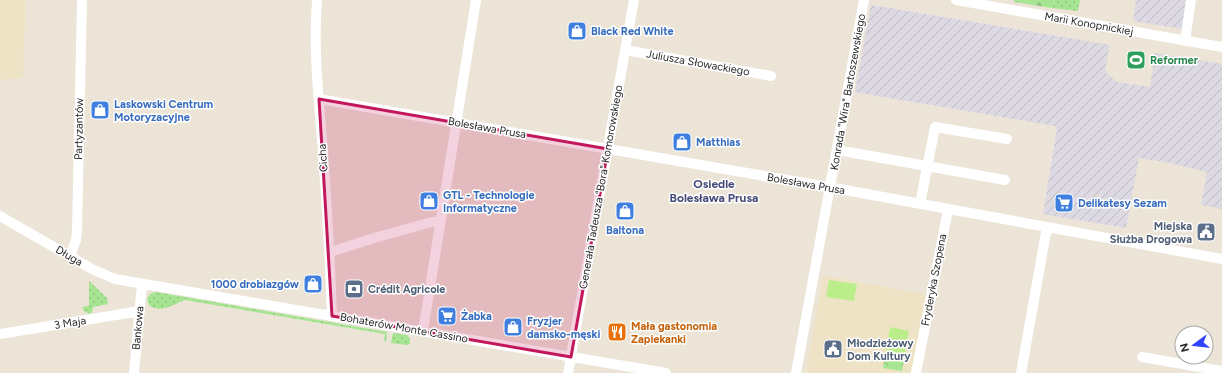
<svg xmlns="http://www.w3.org/2000/svg" width="1222" height="373" font-family="Figtree,sans-serif">
  <style>
    .industrial { fill: url(#industrial-furrows) }
    .education { fill: #eee4c5 }
    .grass { fill: url(#grass-dots) }
    .forest { fill: url(#forest-firs) }
    .park { fill: url(#park-crowns) }
    .pitch { fill: #bbed8b }
    .lines { fill: none; stroke-linecap: round; stroke-linejoin: round }
    .minor { stroke: #fff; stroke-width: 10 }
    .marked { fill: #c2185b; fill-opacity: 0.2; stroke: #c2185b; stroke-width: 3; stroke-linejoin: round }
    .labels { text-anchor: middle; dominant-baseline: central; stroke-width: 3; stroke-linejoin: round; paint-order: stroke }
    .street-label { font-size: 11px; fill: #272727; stroke: #fff }
    .shop-label { font-size: 11px; font-weight: bold; fill: #366cbe; stroke: #fff; text-anchor: start }
    .leisure-label { font-size: 11px; font-weight: bold; fill: #27864d; stroke: #fff; text-anchor: start }
    .service-label { font-size: 11px; font-weight: bold; fill: #4e5e75; stroke: #fff; text-anchor: start }
    .food-label { font-size: 11px; font-weight: bold; fill: #c56008; stroke: #fff; text-anchor: start }
    .neighbourhood-label { font-size: 12px; font-weight: bold; fill: #464b79; stroke: #fff }
  </style>
  <defs>
    <pattern id="industrial-furrows" width="10" height="10" patternUnits="userSpaceOnUse"><rect width="10" height="10" fill="#dcd9e2"/><path d="M-1 1l2-2M0 10L10 0M9 11l2-2" fill="none" stroke="#bdbac2"/></pattern>
    <pattern id="grass-dots" width="8" height="8" patternUnits="userSpaceOnUse"><rect width="8" height="8" fill="#a6e591"/><path d="M2 2h.1M6 6h.1" fill="none" stroke="#8fc47d" stroke-width="1.8" stroke-linecap="round"/></pattern>
    <pattern id="forest-firs" width="22" height="20" patternUnits="userSpaceOnUse"><rect width="22" height="20" fill="#a6e591"/><path d="M5 1l3.5 6h-7zM16 11l3.5 6h-7z" fill="#8fc47d"/></pattern>
    <pattern id="park-crowns" width="20" height="18" patternUnits="userSpaceOnUse"><rect width="20" height="18" fill="#a6e591"/><path d="M2 6a3 3 0 1 1 6 0M12 15a3 3 0 1 1 6 0" fill="none" stroke="#8fc47d"/></pattern>
  </defs>
  <rect width="100%" height="100%" fill="#ebe4d7"/>
  <path class="industrial" d="M1136,0h51l-4,29 -50,-8z
    M871,5l239,40 -5,26 12,11 33,5 5,-34 67,11v145l-21,-4 6,-33 -42,-10 -26,-4 -13,70 -83,-14 14,-85 -2,-3 -200,-34z"/>
  <path class="education" d="M0,0h26l-3,77 -23,3z
    M823,275l104,20 -15,78h-106z"/>
  <path class="grass" d="M1054,0h26l-2,11 -26,-3z
    M89,281l18,17 1,6 -15,3 -1,5 -3,2 -5,-3 -2,-4 7,-1z
    M156,292l231,40 -1,10 -2,-2 1,-6 -200,-34c-11,4 -25,14 -36,5l-2,-6 3,-5z
    M393,333l14,2 3,4v5l-3,1 -16,-2z"/>
  <path class="forest" d="M1014,0h40l-2,8 -38,-6z"/>
  <path class="park" d="M886,351l19,3 -3,17 -19,-3z"/>
  <path class="pitch" d="M829,280l28,4 -3,17 -28,-4z
    M890,327l19,4 -4,23 -19,-3z"/>
  <g class="lines">
    <path class="minor" d="M317,0c-4,50 2,102 6,152 4,55 7,109 9,164
      M956,0l266,47
      M1185,41l6,-41
      M625,50l146,26
      M319,99l515,89 388,71
      M837,150l168,30
      M920,204l15,-77 72,12
      M0,216l92,53 23,10 551,94
      M330,252l44,-14 58,-16 9,-1
      M70,256l6,-16 1,-9 5,-231
      M423,331l53,-331
      M0,334l140,-23
      M1142,357l80,14
      M134,373l8,-89
      M568,373l66,-373
      M796,373l68,-373
      M916,373l32,-163
      M1021,373l26,-146"/>
  </g>
  <path class="marked" d="M319,99l289,50 -37,208 -239,-41z"/>
  <defs>
    <g id="shop-square" transform="scale(1)"><rect x="-9" y="-9" width="18" height="18" rx="4" fill="#3f7fe0" stroke="#fff"/><path d="M-5-2.5h2.3a2.7 3.5 0 0 1 5.4 0H5L5.5 6h-11ZM-1.5-2.5h3a1.5 2.3 0 0 0-3 0Z" fill="#fff"/></g>
    <g id="stadium-square" transform="scale(1)"><rect x="-9" y="-9" width="18" height="18" rx="4" fill="#2e9e5b" stroke="#fff"/><path d="M0-5a6.5 5 0 1 0 0 10a6.5 5 0 1 0 0-10ZM-3.5-1.8h7v3.6h-7Z" fill="#fff"/></g>
    <g id="supermarket-square" transform="scale(1)"><rect x="-9" y="-9" width="18" height="18" rx="4" fill="#3f7fe0" stroke="#fff"/><path d="M-6-5.5h2.5l.6 2H6L4.5 2H-2.5L-4.4-4H-6ZM-1.5 3.2a1.3 1.3 0 1 0 .1 0ZM3 3.2a1.3 1.3 0 1 0 .1 0Z" fill="#fff"/></g>
    <g id="civic-square" transform="scale(1)"><rect x="-9" y="-9" width="18" height="18" rx="4" fill="#5c6f8a" stroke="#fff"/><path d="M-.6-6.5H3V-4.5H.6V-3L4-1V1h2V6H-6V1h2V-1L-.6-3ZM-1.2 2.5V6h2.4V2.5Z" fill="#fff"/></g>
    <g id="bank-square" transform="scale(1)"><rect x="-9" y="-9" width="18" height="18" rx="4" fill="#5c6f8a" stroke="#fff"/><path d="M-6-4H6V4H-6ZM0-2.3a2.3 2.3 0 1 0 0 4.6a2.3 2.3 0 1 0 0-4.6Z" fill="#fff"/></g>
    <g id="restaurant-square" transform="scale(1)"><rect x="-9" y="-9" width="18" height="18" rx="4" fill="#e8710a" stroke="#fff"/><path d="M-5-6h1v4h1v-4h1v4h1v-4h1v5L-1.5 .5V6h-2V.5L-5-1ZM5-6V6H3V1.5H1.5Q1.5-4 5-6Z" fill="#fff"/></g>
  </defs>
  <g fill-rule="evenodd">
    <use href="#shop-square" x="577" y="31"/>
    <use href="#stadium-square" x="1136" y="60"/>
    <use href="#shop-square" x="100" y="110"/>
    <use href="#shop-square" x="682" y="142"/>
    <use href="#shop-square" x="429" y="201"/>
    <use href="#supermarket-square" x="1064" y="203"/>
    <use href="#shop-square" x="625" y="211"/>
    <use href="#civic-square" x="1206" y="232"/>
    <use href="#shop-square" x="313" y="284"/>
    <use href="#bank-square" x="354" y="289"/>
    <use href="#supermarket-square" x="447" y="316"/>
    <use href="#shop-square" x="513" y="327"/>
    <use href="#restaurant-square" x="617" y="332"/>
    <use href="#civic-square" x="833" y="349"/>
  </g>
  <g class="labels">
    <g class="street-label">
      <text transform="translate(1089 24) rotate(10)">Marii Konopnickiej</text>
      <text transform="translate(698 63) rotate(10)">Juliusza Słowackiego</text>
      <text transform="translate(848 92) rotate(-80)">Konrada "Wira" Bartoszewskiego</text>
      <text transform="translate(487 128) rotate(10)">Bolesława Prusa</text>
      <text transform="translate(79 129) rotate(-89)">Partyzantów</text>
      <text transform="translate(323 158) rotate(-94)">Cicha</text>
      <text transform="translate(806 184) rotate(10)">Bolesława Prusa</text>
      <text transform="translate(601 187) rotate(-80)">Generała Tadeusza "Bora" Komorowskiego</text>
      <text transform="translate(69 256) rotate(30)">Długa</text>
      <text transform="translate(934 280) rotate(-79)">Fryderyka Szopena</text>
      <text transform="translate(70 323) rotate(-9)">3 Maja</text>
      <text transform="translate(138 328) rotate(-85)">Bankowa</text>
      <text transform="translate(404 328) rotate(10)">Bohaterów Monte Cassino</text>
    </g>
    <g class="shop-label">
      <text x="591" y="31">Black Red White</text>
      <text x="114" y="104">Laskowski Centrum<tspan x="114" dy="13">Motoryzacyjne</tspan></text>
      <text x="696" y="142">Matthias</text>
      <text x="443" y="195">GTL - Technologie<tspan x="443" dy="13">Informatyczne</tspan></text>
      <text x="1078" y="203">Delikatesy Sezam</text>
      <text x="625" y="230" text-anchor="middle">Baltona</text>
      <text x="299" y="284" text-anchor="end">1000 drobiazgów</text>
      <text x="461" y="316">Żabka</text>
      <text x="527" y="321">Fryzjer<tspan x="527" dy="13">damsko-męski</tspan></text>
    </g>
    <g class="leisure-label">
      <text x="1150" y="60">Reformer</text>
    </g>
    <g class="service-label">
      <text x="1192" y="226" text-anchor="end">Miejska<tspan x="1192" dy="13">Służba Drogowa</tspan></text>
      <text x="368" y="289">Crédit Agricole</text>
      <text x="847" y="343">Młodzieżowy<tspan x="847" dy="13">Dom Kultury</tspan></text>
    </g>
    <g class="food-label">
      <text x="631" y="326">Mała gastonomia<tspan x="631" dy="13">Zapiekanki</tspan></text>
    </g>
    <g class="neighbourhood-label">
      <text x="714" y="184">Osiedle<tspan x="714" dy="14">Bolesława Prusa</tspan></text>
    </g>
  </g>
  <g transform="translate(1194 345) rotate(255)"><circle r="19" fill="#ffffff" stroke="#a9a9a9"/>
  <path d="M0-3L7 15L0 10L-7 15Z" fill="#3044ff"/>
  <text y="-6" font-size="11" font-weight="bold" text-anchor="middle" fill="#272727">N</text>
  </g>
</svg>
